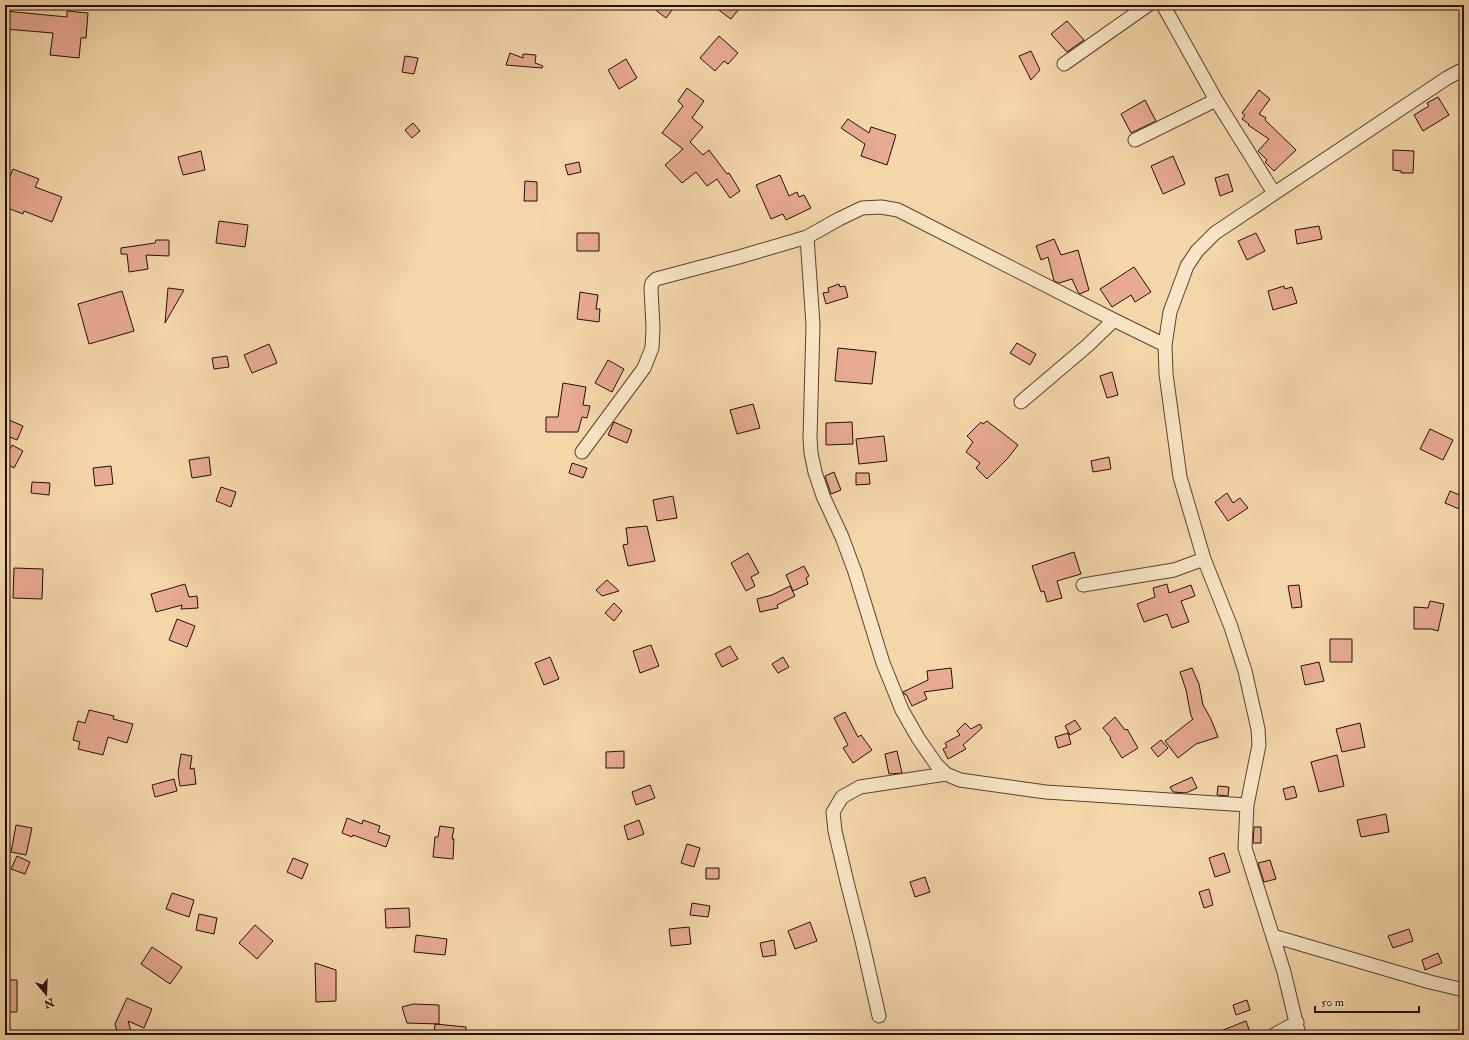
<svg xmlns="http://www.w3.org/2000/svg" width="1469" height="1040" font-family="'IM FELL Double Pica',serif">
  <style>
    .building { fill: #e7aa92; stroke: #231009 }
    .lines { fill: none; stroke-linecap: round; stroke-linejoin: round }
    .street-casing { stroke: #574231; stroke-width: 15 }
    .street { stroke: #f8e5c7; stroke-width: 13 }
  </style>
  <rect width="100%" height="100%" fill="#f4d7a9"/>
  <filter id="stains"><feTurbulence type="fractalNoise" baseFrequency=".005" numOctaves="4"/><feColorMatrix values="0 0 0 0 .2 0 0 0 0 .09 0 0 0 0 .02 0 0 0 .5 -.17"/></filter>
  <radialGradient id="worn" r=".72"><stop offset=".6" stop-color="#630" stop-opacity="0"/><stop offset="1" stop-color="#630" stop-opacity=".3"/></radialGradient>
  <path class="building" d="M649,5h27l-10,13z
    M712,5h30l-11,14z
    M5,11l62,6v-6l21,2 -2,25h-5l-2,20 -29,-3 3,-22 -48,-4z
    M1067,21l17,19 -17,12 -16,-18z
    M719,36l19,17 -10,11 -4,-3 -9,10 -15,-13z
    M1031,51l9,19 -9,10 -12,-24z
    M510,53l13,5v-4l13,1 -1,8 8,3 -1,2 -36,-3z
    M405,56l13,2 -4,16 -12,-2z
    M626,59l11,19 -18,11 -11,-19z
    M687,88l17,13 -12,17 11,9 -13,15 13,13 6,-5 18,24 2,-1 11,18 -10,7 -13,-19 -10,7 -11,-14 -14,11 -17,-18 18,-16 -21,-16 21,-27 -5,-5z
    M1259,90l11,9 -11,15 7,4 -1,2 31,30 -22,21 -9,-9 2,-2 -9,-9 11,-12 -21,-14 1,-1 -7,-5 3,-4 -3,-2z
    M1438,97l11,18 -26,16 -9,-16 15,-9 -2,-3z
    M1145,100l11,21 -25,12 -10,-19z
    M848,119l21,14 2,-6 25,8 -9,30 -26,-9 4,-12 -24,-16z
    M413,123l7,8 -8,7 -7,-8z
    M1393,150l21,1 -1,22h-12v-2l-8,-1z
    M201,151l4,19 -22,5 -5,-18z
    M1173,156l12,28 -22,10 -12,-28z
    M579,162l2,10 -13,3 -3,-10z
    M13,169l26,10 -4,8 27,10 -10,25 -28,-11 -1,3 -18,-7v-19z
    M1228,174l5,17 -13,5 -5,-18z
    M780,175l9,21 8,-4 2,5 5,-2 7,13 -25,12 -3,-6 -12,5 -15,-34z
    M525,181l12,1v19h-13z
    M219,221l29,4 -3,22 -29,-4z
    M1319,226l3,13 -25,5 -2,-14z
    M577,233h22v18h-22z
    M1256,233l9,18 -18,9 -9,-19z
    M1054,239l7,16 17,-5 11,40 -9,4 -2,-2 -6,-13 -13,4 -5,-2 -6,-24 -7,3 -5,-14z
    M156,240h13v16l-23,-1 2,14 -19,3 -2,-18h-6v-6l34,-5z
    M1134,267l17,25 -16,10 -4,-7 -19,12 -12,-18z
    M839,284l1,3 5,-1 3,11 -22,7 -3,-11 6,-1 -1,-4z
    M1284,286l1,3 7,-2 5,16 -24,7 -5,-19z
    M168,288l16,2 -19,33z
    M122,291l12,40 -45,13 -11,-40z
    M580,292l18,3 -2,14h4l-1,13 -22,-3z
    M1017,343l19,11 -6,11 -20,-12z
    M269,344l8,19 -25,10 -8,-18z
    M838,348l38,4 -4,32 -37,-3z
    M227,356l2,11 -15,2 -2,-11z
    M608,360l16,9 -12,23 -17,-9z
    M1112,372l6,23 -11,3 -7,-22z
    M563,383l23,4 -3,18 7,1 -3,12 -5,-1 -4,15h-32v-15h12z
    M753,404l7,24 -23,6 -7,-24z
    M9,420l14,6 -6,14 -12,-5v-7z
    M987,421l31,24 -10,13 -21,21 -11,-11 4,-5 -14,-11 7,-10 -6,-6 14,-14 2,2z
    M614,422l18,8 -5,13 -19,-8z
    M852,422l1,22 -27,1v-22z
    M1430,429l23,11 -10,20 -23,-11z
    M884,436l3,25 -28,3 -3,-25z
    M12,445l11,6 -9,17 -9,-5v-4z
    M209,457l2,18 -19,3 -3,-18z
    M1109,457l2,12 -18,3 -2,-11z
    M572,463l15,5 -4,10 -14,-5z
    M111,466l2,18 -18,2 -2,-18z
    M834,472l7,18 -10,4 -6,-18z
    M856,473h13l1,11 -14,1z
    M32,482l18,1 -1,12 -18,-2z
    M221,487l15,5 -5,15 -15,-6z
    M1450,491l14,6v14l-19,-8z
    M1227,493l6,10 7,-5 8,10 -20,13 -13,-19z
    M673,496l4,22 -20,3 -4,-21z
    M647,526l8,35 -27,5 -5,-21 5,-1 -2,-16z
    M1074,552l7,22 -24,7 5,17 -15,4 -3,-11 -3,1 -9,-26z
    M748,553l11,20 -8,4 4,9 -9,5 -15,-28z
    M804,566l5,10 -3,2 2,6 -15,7 -7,-16z
    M14,568l29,1 -1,30 -29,-1z
    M607,580l12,11 -17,5 -6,-6z
    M185,584l4,13 8,-1 1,12 -17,1 1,-4 -26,7 -5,-18z
    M1167,584l2,9 22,-8 4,11 -14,5 8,21 -17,6 -5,-14 -23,8 -7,-18 18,-7 -2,-9z
    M1299,585l3,22 -10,1 -4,-22z
    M790,586l5,10 -18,9 1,3 -18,4 -3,-13 15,-4z
    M1430,601l14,3 -6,27 -7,-2h-17v-22l14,1z
    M614,603l8,8 -8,10 -9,-8z
    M177,619l18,7 -8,21 -18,-7z
    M1330,639h22v23h-22z
    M651,645l8,21 -19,7 -7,-22z
    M730,646l8,13 -16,8 -7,-13z
    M550,657l9,22 -15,6 -9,-22z
    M783,657l6,10 -11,6 -6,-9z
    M1319,662l5,19 -19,4 -4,-19z
    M951,668l2,20 -29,4 3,7 -15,7 -6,-12h-2l-1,-2 25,-12 -1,-9z
    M1192,668l7,16 4,21 8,14 7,18 -22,7 -18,14 -13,-17 28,-22 -2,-3 -5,-26 -6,-18z
    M89,710l25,6 -1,3 20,5 -6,19 -19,-6 -5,18 -25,-6 2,-7 -7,-2 5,-19 7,2z
    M845,712l13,25 3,-2 11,15 -19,13 -10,-15 5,-3 -14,-27z
    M1115,717l10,13 2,-1 11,19 -16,10 -12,-19 1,-1 -8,-10z
    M1075,720l6,9 -11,6 -5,-9z
    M965,723l6,6 9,-5 2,4 -19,17 3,4 -18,10 -5,-10 4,-2 -2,-4 15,-8 -3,-4z
    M1360,723l5,24 -23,5 -6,-23z
    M1068,733l3,11 -13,4 -3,-11z
    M1161,740l7,8 -10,9 -7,-9z
    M624,751v17h-18v-16z
    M897,751l5,22 -13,1 -4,-20z
    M181,754l11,2 -2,13 4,-1 2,16 -16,2 -2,-13z
    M1337,755l7,31 -25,6 -8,-30z
    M1192,777l5,11 -11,5 -13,-1 -3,-5z
    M174,779l3,12 -22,6 -3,-12z
    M650,785l5,13 -19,7 -4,-13z
    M1218,786l11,1 -1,9 -11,-1z
    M1294,786l3,11 -11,3 -3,-11z
    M1386,814l3,18 -28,5 -4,-17z
    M347,818l15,6 1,-4 17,6 -2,6 12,4 -4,11 -33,-12 -1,2 -10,-4z
    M639,820l5,14 -16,6 -4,-14z
    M16,825l16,3 -6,27 -15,-3z
    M440,826l14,2 -2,11h2l-1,20 -20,-2 2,-20h3z
    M1254,827h7v16h-8z
    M687,844l13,4 -6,19 -13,-4z
    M1224,853l6,19 -15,5 -6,-19z
    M17,856l13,6 -5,12 -14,-5z
    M293,858l15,6 -6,15 -15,-7z
    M1270,860l6,19 -12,3 -6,-19z
    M706,868h13v11h-13z
    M925,877l5,15 -15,5 -5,-15z
    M1209,889l4,16 -9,3 -5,-16z
    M172,893l22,7 -5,17 -23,-8z
    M692,903l18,3 -2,11 -18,-2z
    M409,908l1,19 -24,1 -1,-19z
    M199,914l18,4 -3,16 -18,-4z
    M810,922l7,19 -22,8 -7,-18z
    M255,925l18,16 -16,18 -18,-16z
    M689,927l2,17 -20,2 -2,-17z
    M1409,929l4,12 -20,7 -5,-12z
    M416,935l31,4 -2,16 -31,-3z
    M774,940l2,15 -13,2 -3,-14z
    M152,947l30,20 -12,17 -29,-20z
    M1438,953l4,10 -17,7 -3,-10z
    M315,963l21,7v31l-20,1z
    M5,980h12v32h-12z
    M127,998l25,11 -8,19 -16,-7 4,14h-14l-3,-11z
    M1247,1000l3,10 -14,5 -3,-10z
    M413,1004l26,1v19l-32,-1 -5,-16z
    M1246,1021l5,14h-38v-1z
    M435,1024l31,3v8h-32z"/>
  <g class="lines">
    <g class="street-casing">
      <path id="street" d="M1163,5l53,95 58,93
        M1064,64l84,-59
        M1135,140l81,-40
        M807,237l6,88 -3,113 1,15 4,19 8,24 19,41 13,35 28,91 19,47 16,28 18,26 10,10 14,6 86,12 201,13
        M1021,402l66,-56 27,-26
        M582,452l62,-84 8,-20 1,-20 -2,-40 1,-5 4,-4 83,-22 68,-20 32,-18 23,-11 19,-1 17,3 216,110 51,25
        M1083,585l91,-15 30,-11
        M1273,936l157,46 34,8
        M879,1016l-17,-75 -15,-59 -12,-51 -2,-19 9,-15 18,-10 86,-13
        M1274,1035l23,-13
        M1299,1035l-15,-63 -39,-124 2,-43 12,-60 -1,-16 -13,-58 -14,-44 -27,-68 -24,-82 -14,-103 -1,-29 5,-33 17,-46 10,-15 18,-18 232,-155 17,-9"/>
    </g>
    <use href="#street" class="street"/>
  </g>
  <rect width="1469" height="1040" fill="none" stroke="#f4d7a9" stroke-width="20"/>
  <rect x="6" y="6" width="1457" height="1028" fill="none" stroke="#231009" stroke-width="2"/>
  <rect x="10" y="10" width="1449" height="1020" fill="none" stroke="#231009"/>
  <g transform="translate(46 994) rotate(161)" stroke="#f8e5c7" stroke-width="3" paint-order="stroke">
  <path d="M0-3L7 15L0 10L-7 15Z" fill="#231009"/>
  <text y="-6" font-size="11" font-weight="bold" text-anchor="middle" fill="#231009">N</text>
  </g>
  <path d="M1315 1006v6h104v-6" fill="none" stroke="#231009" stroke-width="2"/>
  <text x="1321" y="1006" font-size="12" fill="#231009" stroke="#f8e5c7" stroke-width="3" paint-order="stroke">50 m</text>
  <rect width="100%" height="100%" filter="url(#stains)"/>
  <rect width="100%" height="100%" fill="url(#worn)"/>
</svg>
